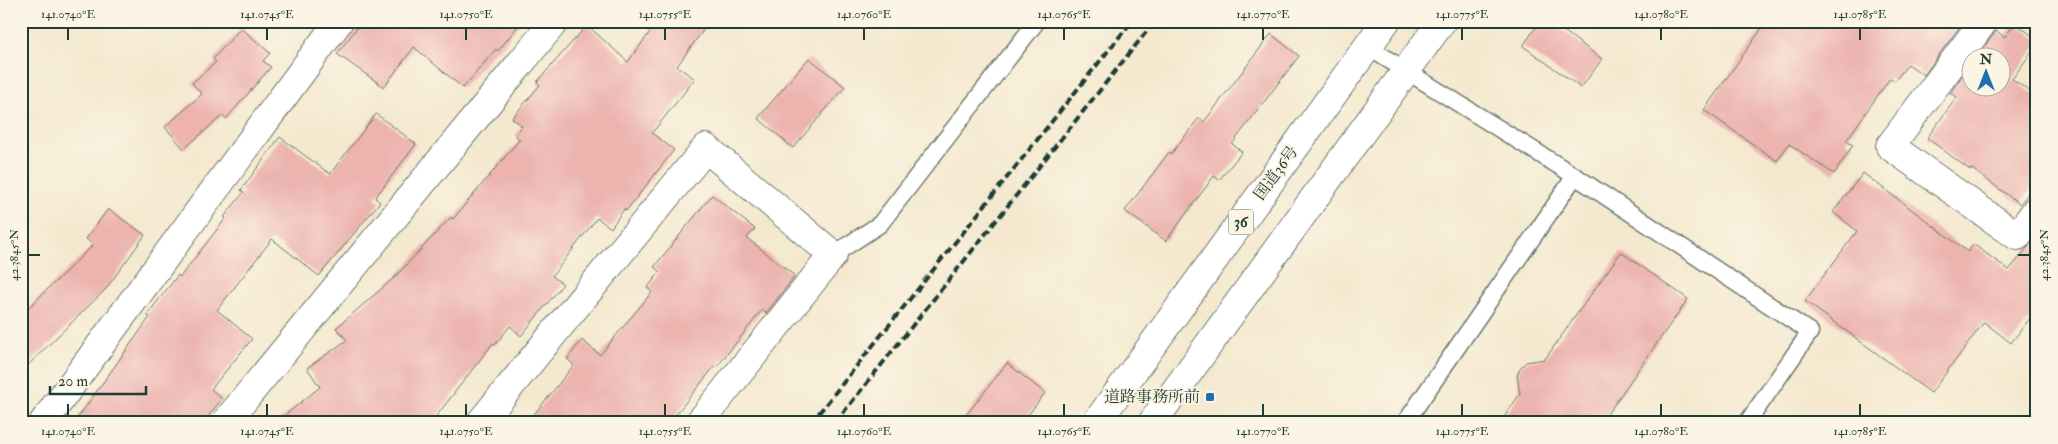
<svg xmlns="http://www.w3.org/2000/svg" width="2058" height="444" font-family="'IM FELL Double Pica','Noto Serif JP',serif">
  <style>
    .building { fill: #ecb3af }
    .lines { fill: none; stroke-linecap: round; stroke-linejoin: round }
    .lane-casing { stroke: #6a796a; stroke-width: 19 }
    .street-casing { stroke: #6a796a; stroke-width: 30 }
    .highway-casing { stroke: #6a796a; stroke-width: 30 }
    .lane { stroke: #fff; stroke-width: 16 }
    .street { stroke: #fff; stroke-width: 28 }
    .highway { stroke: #fff; stroke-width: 28 }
    .rail { stroke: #1f3d34; stroke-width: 4; stroke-dasharray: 8 4; stroke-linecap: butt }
    .ticks { fill: none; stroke: #1f3d34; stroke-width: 2 }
    .poi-dot { fill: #1f6fb2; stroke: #fcf5e5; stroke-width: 2 }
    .labels { text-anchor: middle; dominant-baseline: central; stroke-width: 4; stroke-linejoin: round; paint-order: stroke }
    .shield { fill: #fcf5e5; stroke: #617469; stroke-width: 1 }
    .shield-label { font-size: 15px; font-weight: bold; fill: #1f3d34 }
    .street-label { font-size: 16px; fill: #1f3d34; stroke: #fcf5e5 }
    .poi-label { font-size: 16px; fill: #1f3d34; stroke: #fcf5e5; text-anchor: end }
    .neatline { fill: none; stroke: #1f3d34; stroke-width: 2 }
    .ticks-label { font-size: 12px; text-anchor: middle; fill: #1f3d34 }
  </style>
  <rect width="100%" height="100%" fill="#fcf5e5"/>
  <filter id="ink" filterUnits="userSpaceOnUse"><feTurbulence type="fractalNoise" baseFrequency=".02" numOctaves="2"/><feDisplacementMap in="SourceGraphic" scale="10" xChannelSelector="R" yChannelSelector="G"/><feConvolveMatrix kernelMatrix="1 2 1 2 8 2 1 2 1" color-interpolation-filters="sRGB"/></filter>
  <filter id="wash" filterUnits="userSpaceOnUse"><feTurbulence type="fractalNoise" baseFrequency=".0096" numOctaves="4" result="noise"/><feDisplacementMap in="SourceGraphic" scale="20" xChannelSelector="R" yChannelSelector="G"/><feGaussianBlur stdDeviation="1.12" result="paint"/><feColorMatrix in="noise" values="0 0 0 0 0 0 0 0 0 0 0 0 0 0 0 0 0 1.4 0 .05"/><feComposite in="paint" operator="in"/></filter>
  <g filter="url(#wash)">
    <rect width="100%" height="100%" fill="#f4e9cf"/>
    <g id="blocks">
      <path class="building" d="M362,21h160l-24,30 -2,-2 -33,39 -49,-41 -30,40 -47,-33z
        M658,21h52l-33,45 18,13 -43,54 22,17 -48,61 -2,-2 -13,19 -14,-10 -45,58 11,8 -42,52 -11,-10 -15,19 -2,-2 -62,80h-156l45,-36 -13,-19 40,-28 -11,-12 59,-51 56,-60 2,2 67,-80 -5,-3 7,-10 -10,-8 28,-33 -3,-3 50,-57 41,37z
        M1540,21h10l52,38 -21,29 -58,-42z
        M1767,21h197l-40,54 -16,-11 -13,17 -5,-3 -44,63 7,4 -19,29 -45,-30 -12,17 -73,-51z
        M2015,23l22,16v6l-25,34 25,17v86l-17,22 -48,-35 -2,1 -43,-32 30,-41 -7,-4 20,-28v23h30v-30h-24l20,-27 9,6z
        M241,28l29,25 -7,8 8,6 -45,52 -3,-4 -39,34 -19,-22 37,-33 -10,-11 24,-21 -3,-3z
        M1271,34l28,22 -67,88 10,8 -23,28 -5,-4 -48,65 -41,-30 44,-59 2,2 28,-36 5,4z
        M809,58l36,29 -52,61 -35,-30z
        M376,114l40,30 -41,54 5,4 -61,74 -47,-37 -55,71 35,29 -41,50 11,10 -19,24h-129l76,-106 -3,-2 31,-40 2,2 46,-59 -2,-1 20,-25 -3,-2 39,-53 50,37z
        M1863,173l105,79 5,-8 36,26 28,-34v73l-26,34 -27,-21 -53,71 -126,-92 52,-70 -24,-19z
        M712,195l43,34 -8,9 48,38 -29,37 -4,-3 -46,58 -2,-1 -45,56h-142l47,-58 -7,-6 15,-19 18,15 52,-63 -5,-4 13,-16 -6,-5z
        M108,209l37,26 -39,54 -85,83v-57l72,-70 -7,-6z
        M1621,252l67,47 -87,124h-101l20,-29 -3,-19 3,-7 6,-6 19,-3z
        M1007,363l38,30 -23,30h-62z"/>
    </g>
  </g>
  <g filter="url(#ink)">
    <use href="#blocks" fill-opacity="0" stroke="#6a796a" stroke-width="1"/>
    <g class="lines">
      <g class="lane-casing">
        <path id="lane" d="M1368,47l207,129 -170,247
          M1575,176l235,156 -63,91
          M833,255l47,-31 157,-203"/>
      </g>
      <g class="street-casing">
        <path id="street" d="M1984,21l-94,125 127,90 20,-27
          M43,423l296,-402
          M225,423l330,-402
          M480,423l226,-275 127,107 -134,168"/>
      </g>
      <g class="highway-casing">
        <path id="highway" d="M1096,423l290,-402
          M1152,423l290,-402"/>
      </g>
      <use href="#lane" class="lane"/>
      <use href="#street" class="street"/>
      <use href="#highway" class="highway"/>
      <path class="rail" d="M811,423l321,-402
        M835,423l320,-402"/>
    </g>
  </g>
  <path class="ticks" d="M68,28v12M267,28v12M466,28v12M665,28v12M864,28v12M1064,28v12M1263,28v12M1462,28v12M1661,28v12M1860,28v12M28,255h12M2018,255h12M68,404v12M267,404v12M466,404v12M665,404v12M864,404v12M1064,404v12M1263,404v12M1462,404v12M1661,404v12M1860,404v12"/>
  <rect class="poi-dot" x="1205" y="392" width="10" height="10" rx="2.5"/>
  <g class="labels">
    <rect class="shield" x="1228.5" y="209.5" width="25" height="25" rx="4"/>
    <g class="shield-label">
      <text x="1241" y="222">36</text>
    </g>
    <g class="street-label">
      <text transform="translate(1276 173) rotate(-54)">国道36号</text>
    </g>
    <g class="poi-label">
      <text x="1200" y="397">道路事務所前</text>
    </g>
  </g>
  <rect width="2058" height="444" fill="none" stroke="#fcf5e5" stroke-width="55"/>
  <g transform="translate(1986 72)"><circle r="24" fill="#fcf5e5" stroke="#a4ab9e"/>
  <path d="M0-4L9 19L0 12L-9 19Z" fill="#1f6fb2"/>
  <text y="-8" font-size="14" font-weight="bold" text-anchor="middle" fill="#1f3d34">N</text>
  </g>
  <path d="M50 386v8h96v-8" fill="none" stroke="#1f3d34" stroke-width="2.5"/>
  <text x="58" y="386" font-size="15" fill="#1f3d34" stroke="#fcf5e5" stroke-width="4" paint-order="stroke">20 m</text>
  <rect x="28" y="28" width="2002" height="388" class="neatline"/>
  <g class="ticks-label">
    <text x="68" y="18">141.0740°E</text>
    <text x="267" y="18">141.0745°E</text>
    <text x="466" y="18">141.0750°E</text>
    <text x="665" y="18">141.0755°E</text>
    <text x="864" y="18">141.0760°E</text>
    <text x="1064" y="18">141.0765°E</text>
    <text x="1263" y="18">141.0770°E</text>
    <text x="1462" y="18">141.0775°E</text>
    <text x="1661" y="18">141.0780°E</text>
    <text x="1860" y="18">141.0785°E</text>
    <text transform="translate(14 255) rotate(-90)" y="4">42.3845°N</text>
    <text transform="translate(2044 255) rotate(-90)" y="4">42.3845°N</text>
    <text x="68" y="435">141.0740°E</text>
    <text x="267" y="435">141.0745°E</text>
    <text x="466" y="435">141.0750°E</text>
    <text x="665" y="435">141.0755°E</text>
    <text x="864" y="435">141.0760°E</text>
    <text x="1064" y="435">141.0765°E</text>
    <text x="1263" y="435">141.0770°E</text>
    <text x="1462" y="435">141.0775°E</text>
    <text x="1661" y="435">141.0780°E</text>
    <text x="1860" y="435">141.0785°E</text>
  </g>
</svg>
